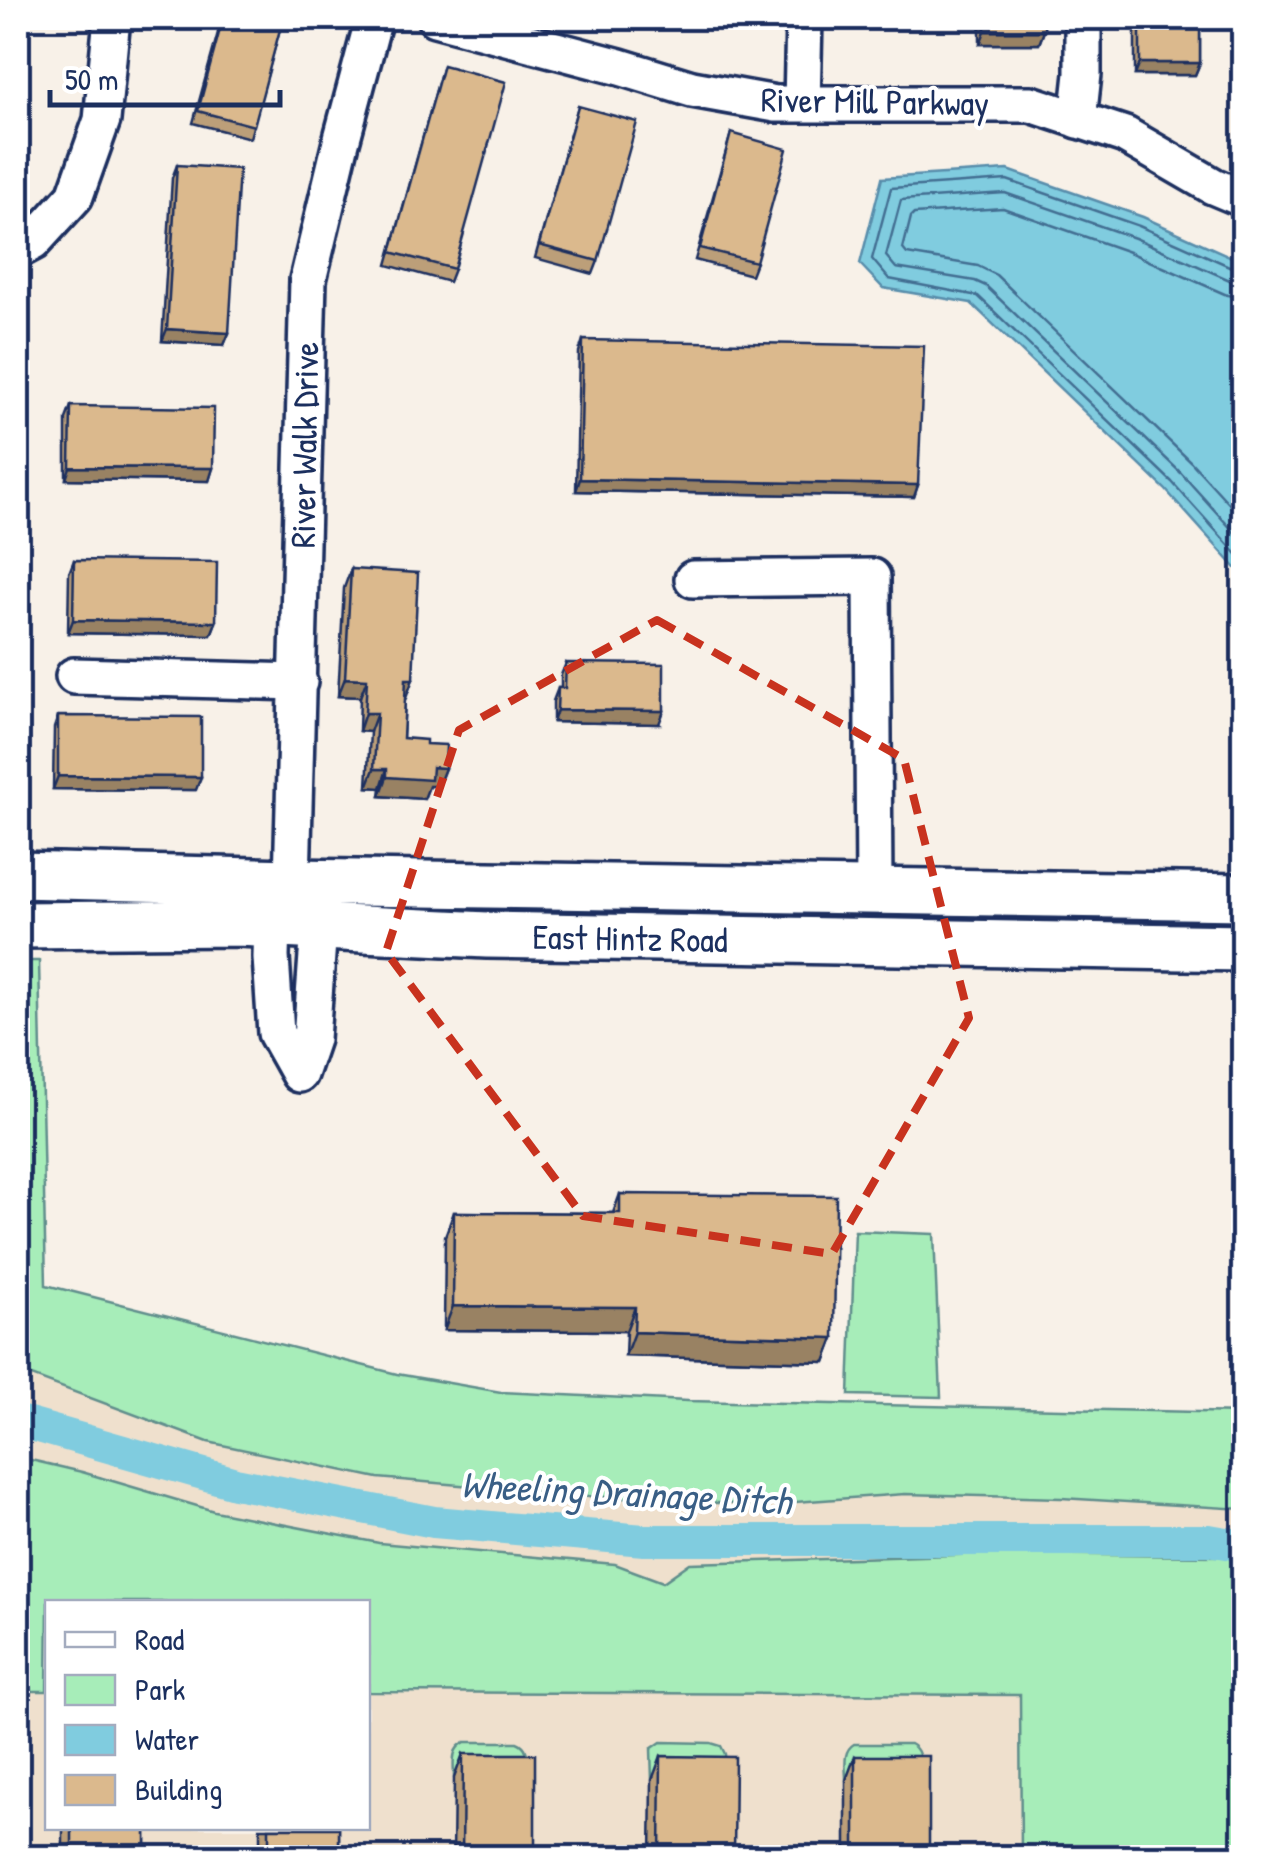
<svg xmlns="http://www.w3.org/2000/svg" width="1261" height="1875" font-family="'Patrick Hand',sans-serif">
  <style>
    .built { fill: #efe0cd; fill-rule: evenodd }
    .green { fill: #a7edb9; stroke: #618e8c; stroke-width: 2.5 }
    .water { fill: #80ccdf; stroke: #588dab; stroke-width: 2.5 }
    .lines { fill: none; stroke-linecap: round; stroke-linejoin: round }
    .shore { stroke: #436e92; stroke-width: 2.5 }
    .canal { stroke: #80ccdf; stroke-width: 32 }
    .minor-casing { stroke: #1b2f5e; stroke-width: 42 }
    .major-casing { stroke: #1b2f5e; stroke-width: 52 }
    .minor { stroke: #fff; stroke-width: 35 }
    .major { stroke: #fff; stroke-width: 45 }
    .wall { fill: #bc9f79; stroke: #1b2f5e; stroke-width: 2.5 }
    .shaded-wall { fill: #998263; stroke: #1b2f5e; stroke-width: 2.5 }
    .building { fill: #dbb98d; stroke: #1b2f5e; stroke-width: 2.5 }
    .marked { fill: none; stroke: #c8321e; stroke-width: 8; stroke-dasharray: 20 12; stroke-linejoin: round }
    .labels { text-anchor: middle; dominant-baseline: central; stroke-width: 8; stroke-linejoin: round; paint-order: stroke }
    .street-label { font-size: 35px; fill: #1b2f5e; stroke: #fff }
    .water-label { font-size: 38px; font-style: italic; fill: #395e85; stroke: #fff }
  </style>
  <rect width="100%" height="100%" fill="#f8f1e8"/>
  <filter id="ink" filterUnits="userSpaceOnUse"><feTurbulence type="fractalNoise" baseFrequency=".01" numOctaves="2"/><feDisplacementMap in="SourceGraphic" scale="20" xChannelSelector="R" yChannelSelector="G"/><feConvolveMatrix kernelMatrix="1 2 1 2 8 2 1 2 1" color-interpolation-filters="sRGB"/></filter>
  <g filter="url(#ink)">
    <path class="built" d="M18,1285h28l351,89 104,18 187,9 555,11v445h-1225zM48,1602h320v226h-320z"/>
    <path class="green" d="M18,961h21l7,324 351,89 104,18 187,9 555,12v96l-182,-11 -156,-4 -151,11 -166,-9 -210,-18 -170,-36 -190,-71z
      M855,1231l79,3 7,163 -92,-2z
      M18,1457l64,15 132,39 165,32 236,21 48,18 27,-19 298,-9 237,2 18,3v298h-222l-1,-162 -652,-3v-90h-320l-1,89h-29z
      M465,1742h52c13,5 10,17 10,30l-25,6h-48c0,-14 -4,-29 11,-36z
      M661,1742l50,1 10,3 4,8 1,18 -30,9 -44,-1 -1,-31z
      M854,1744h56c12,6 10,18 10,29l-28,7h-46c0,-13 -4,-29 8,-36z"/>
    <path class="water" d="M1008,170l135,47 100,45v314l-78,-87 -194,-186 -88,-15 -23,-24 22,-86z"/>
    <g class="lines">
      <path class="shore" d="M1244,270l-8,-1 -97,-43 -132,-46 -116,8 -19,71 17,20 89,17 194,186 72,80
        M1244,283l-12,-2 -97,-43 -130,-45 -104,7 -15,56 10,12 79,13 11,5 195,187 63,70
        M1244,298l-17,-3 -98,-43 -126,-44 -89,6 -3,3 -8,32 4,5 71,12 18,9 195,187 53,58"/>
      <path class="canal" d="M18,1421l217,62 199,39 210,18h565l35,6"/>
      <g class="minor-casing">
        <path id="minor" d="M435,18l185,49 72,22 84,15h255l94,31 88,51 31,13
          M802,104l2,-86
          M1078,120l5,-46v-56
          M18,250l15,-8 42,-46 27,-76 10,-102
          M693,579l179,-2 2,314
          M74,676l225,6
          M308,908l11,19 -8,112 -12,35 -23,-41 -5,-76 1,-32 20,-43 16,-602 33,-138 33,-124"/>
      </g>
      <g class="major-casing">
        <path id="major" d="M18,875l274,7 952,15
          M18,925l220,-2 249,12 757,13"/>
      </g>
      <use href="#minor" class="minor"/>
      <use href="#major" class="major"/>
    </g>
    <path class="wall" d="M222,18h61l-33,120 -57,-15z
      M980,18h64v13l-5,13h-59z
      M1135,18h65v45l-5,12h-60z
      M443,65l11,204 -5,13 -62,-17z
      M578,106l20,155 -5,13 -58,-16z
      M731,133l25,129 -5,13 -56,-15z
      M177,165l52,168 -5,12 -62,-4 10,-163z
      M583,340l335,145 -4,12 -338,-6 3,-139z
      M71,406l142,62 -4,13 -143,-2v-60z
      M74,560l142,62 -5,13 -143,-2 1,-60z
      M351,569l62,110 -8,19 -2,40 23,6 19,24 -7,18h-9l-5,13 -44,-3 1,-8 -14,-1 3,-55 -11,-1 1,-34 -22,-1 6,-108z
      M566,663l93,61 -106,-2v-21l5,-13h3v-13z
      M58,716l138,74 -143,-1 1,-61z
      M620,1194l214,144 -9,24 -200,-6 1,-25 -182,-1 1,-94 9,-24 159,1z
      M463,1754l72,104h-82l1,-80z
      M661,1756l73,102h-83l1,-78z
      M855,1756l74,102h-83v-78z
      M63,1828h83v30h-83z
      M260,1828h79v30h-79z"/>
    <path class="shaded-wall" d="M853,18h60l-1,3h-60z
      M985,31h59l-5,13h-59z
      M1140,63h60l-5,12h-60z
      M167,329l62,4 -5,12 -62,-4z
      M70,467l143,1 -4,13 -143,-2z
      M580,479l338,6 -4,12 -338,-6z
      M73,620l143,2 -5,13 -143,-2z
      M345,678l22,1 -7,18 -22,-1z
      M406,679h7l-7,19 -7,-1z
      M557,710l107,1 -5,13 -106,-2z
      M365,713h12l-7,19 -11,-1z
      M432,767l13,1 -7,18h-9l-5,13 -44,-3 7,-19z
      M374,769h13l-6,19 -14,-1z
      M58,776l143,1 -5,13 -143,-1z
      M453,1306l182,1 -9,24 -182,-1z
      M634,1332l200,6 -9,24 -200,-6z"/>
    <path class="building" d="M223,18h60l-29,108 -56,-15z
      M985,18h59v13h-59z
      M1140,18h60v45h-60z
      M443,65l63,17 -52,187 -63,-17z
      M578,106l59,16 -39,139 -59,-16z
      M731,133l56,16 -31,113 -56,-14z
      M177,165l62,4 -10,164 -62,-4z
      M583,340l341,6 -6,139 -338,-6z
      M71,406l143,2 -1,60 -143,-1z
      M74,560l143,2 -1,60 -143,-2z
      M351,569l67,4 -5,106h-7l-3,59 23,2v4l20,1 -1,23 -13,-1 -1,13 -44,-3v-8h-13l3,-56h-12l2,-34 -22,-1z
      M566,663l98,1v47l-107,-1 1,-22h7z
      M58,716l143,1v60l-143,-1z
      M620,1194l216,2 -2,142 -200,-6 1,-25 -182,-1 1,-94 166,1z
      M463,1754h72v104h-73z
      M661,1756l74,1 -1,101h-74z
      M855,1756h74v102h-74z
      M72,1828h74v30h-74z
      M269,1828h70v30h-70z"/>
  </g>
  <path class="marked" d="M657,620l247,139 65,259 -137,236 -249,-38 -197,-264 73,-222z"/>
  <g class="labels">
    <g class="street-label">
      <text transform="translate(875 101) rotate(1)">River Mill Parkway</text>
      <text transform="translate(304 445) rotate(-89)">River Walk Drive</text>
      <text transform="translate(630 938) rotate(1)">East Hintz Road</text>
    </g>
    <g class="water-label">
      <text transform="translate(626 1492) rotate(3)">Wheeling Drainage Ditch</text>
    </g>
  </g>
  <rect width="1261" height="1875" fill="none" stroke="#fff" stroke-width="60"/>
  <rect x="30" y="30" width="1201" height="1815" fill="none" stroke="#1b2f5e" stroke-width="4" filter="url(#ink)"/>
  <rect x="45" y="1600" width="325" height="230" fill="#ffffff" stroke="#a4acbf" stroke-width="2.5"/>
  <rect x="65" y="1632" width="50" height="15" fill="#ffffff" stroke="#a4acbf" stroke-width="2.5"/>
  <text x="135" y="1650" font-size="30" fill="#1b2f5e">Road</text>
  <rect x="65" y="1675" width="50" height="30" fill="#a7edb9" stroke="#a4acbf" stroke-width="2.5"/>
  <text x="135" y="1700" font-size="30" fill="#1b2f5e">Park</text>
  <rect x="65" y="1725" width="50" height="30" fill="#80ccdf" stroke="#a4acbf" stroke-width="2.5"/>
  <text x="135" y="1750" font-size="30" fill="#1b2f5e">Water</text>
  <rect x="65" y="1775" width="50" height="30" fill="#dbb98d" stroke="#a4acbf" stroke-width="2.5"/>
  <text x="135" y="1800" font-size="30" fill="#1b2f5e">Building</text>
  <path d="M50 90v15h230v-15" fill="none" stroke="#1b2f5e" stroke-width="5"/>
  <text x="65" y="90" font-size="30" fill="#1b2f5e" stroke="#ffffff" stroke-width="8" paint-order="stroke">50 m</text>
</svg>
